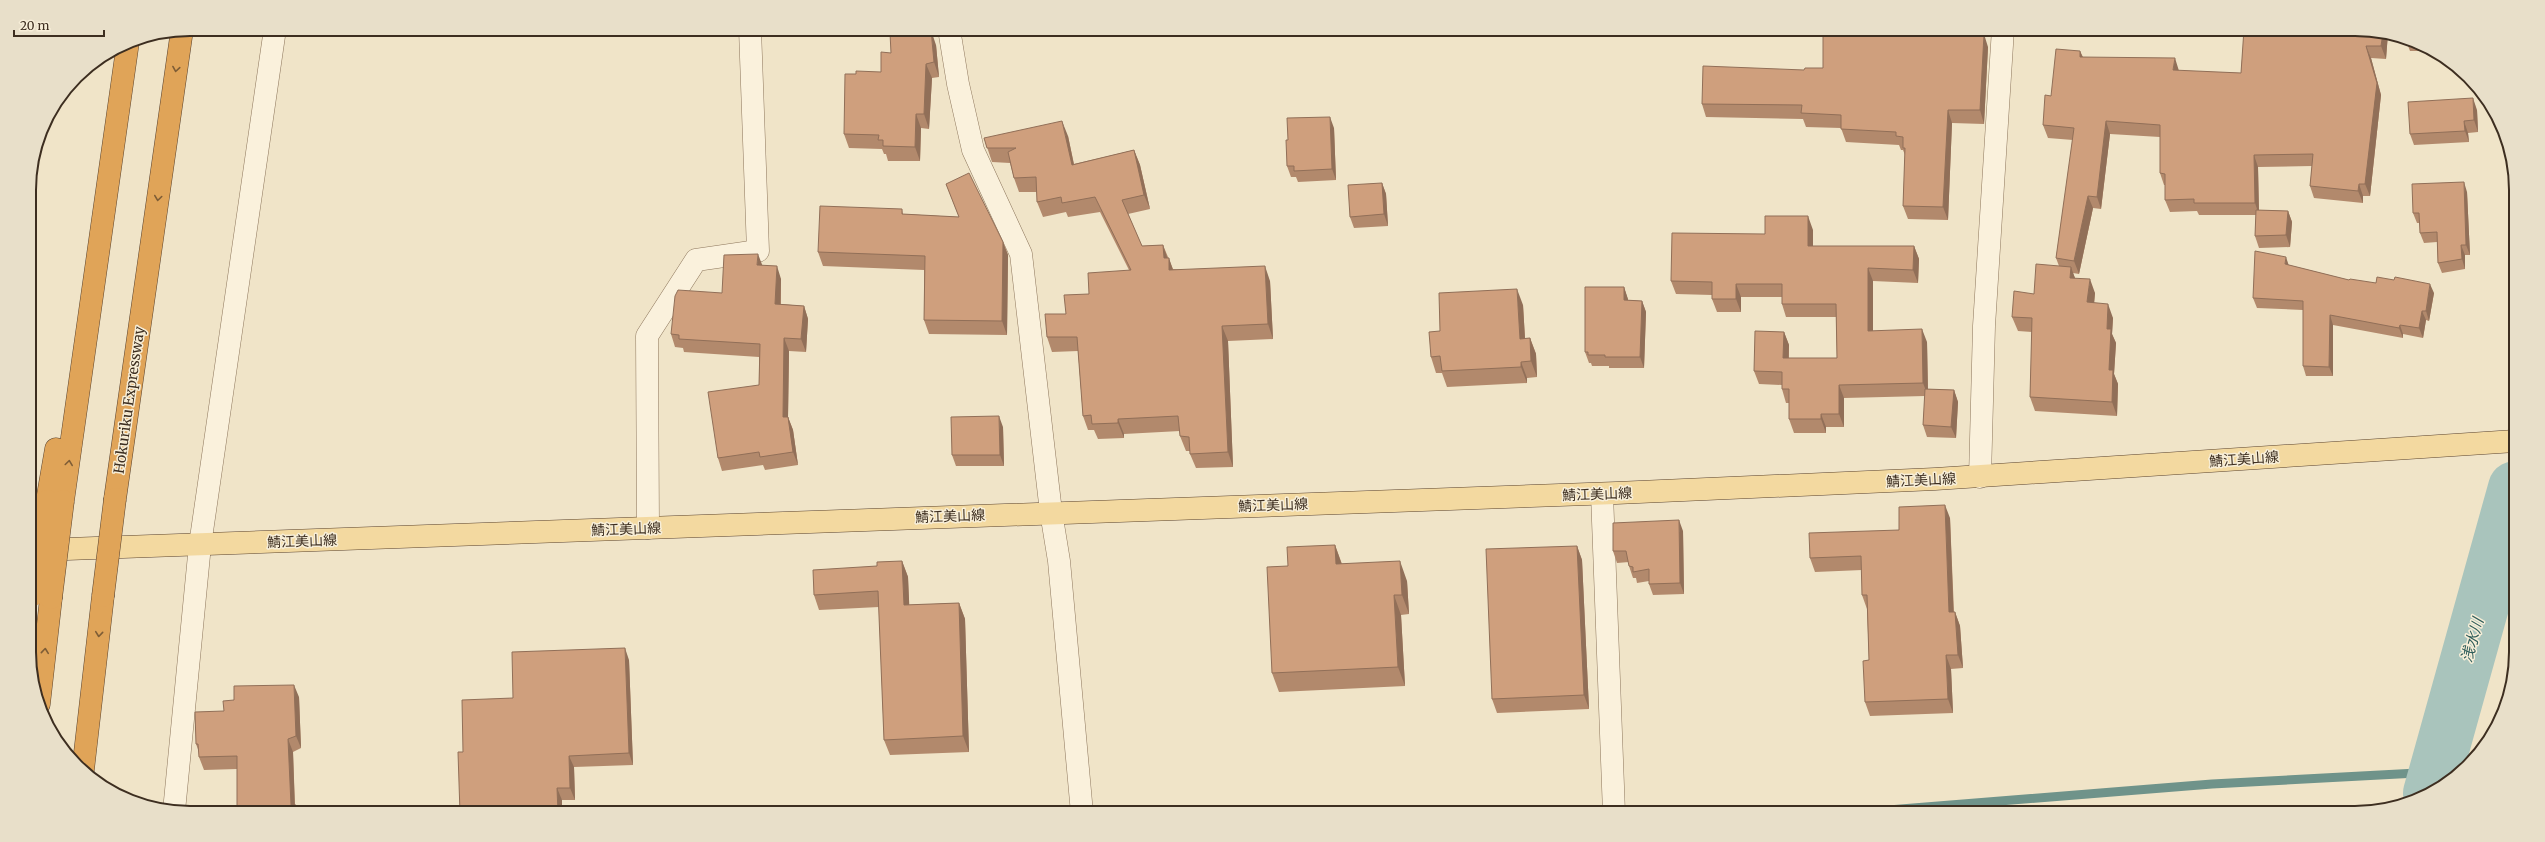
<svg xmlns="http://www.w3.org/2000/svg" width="2545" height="842" font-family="Merriweather,'Noto Sans JP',serif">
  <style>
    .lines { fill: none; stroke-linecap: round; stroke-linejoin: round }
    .stream { stroke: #6f938a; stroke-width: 9 }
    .river { stroke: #a9c4bc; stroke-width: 54 }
    .street-casing { stroke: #8d765c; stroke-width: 23 }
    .primary-casing { stroke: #5b4430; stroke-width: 23 }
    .highway-casing { stroke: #5b4430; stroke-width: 23 }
    .street { stroke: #faf1dc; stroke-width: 22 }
    .primary { stroke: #f3d9a0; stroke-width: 22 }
    .highway { stroke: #e0a458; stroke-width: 22 }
    .highway-bridge-casing { stroke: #5b4430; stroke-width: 23; stroke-linecap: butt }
    .highway-bridge { stroke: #e0a458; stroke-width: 22 }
    .wall { fill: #b2896c }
    .shaded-wall { fill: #916f58 }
    .building { fill: #cf9f7d; stroke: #916f58 }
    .oneway { stroke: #7e5d36 }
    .labels { text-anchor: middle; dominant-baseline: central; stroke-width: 3; stroke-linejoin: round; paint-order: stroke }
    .street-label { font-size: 14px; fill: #3d2e20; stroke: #f7eed8 }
    .water-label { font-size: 15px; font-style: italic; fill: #2f5d5a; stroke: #f7eed8 }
    .rim { fill: none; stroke: #3d2e20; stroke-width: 2 }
  </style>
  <rect width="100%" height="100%" fill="#f0e4c8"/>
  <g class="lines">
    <path class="stream" d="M1851,813l361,-29 224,-12"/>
    <path class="river" d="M2430,793l85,-305"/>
    <g class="street-casing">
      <path id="street" d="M949,29l9,55 15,66 48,104 30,258 8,49 23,252
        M1980,477l4,-151 19,-297
        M1602,494l12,319
        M648,528l-1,-192 49,-76 62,-9 -8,-222
        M174,811l26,-266 75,-516"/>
    </g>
    <g class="primary-casing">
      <path id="primary" d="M39,550l1577,-57 319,-14 580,-38"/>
    </g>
    <g class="highway-casing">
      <path id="highway" d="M115,499l67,-469
        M47,501l9,-52
        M63,501l65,-459
        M39,704l12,-106
        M83,770l20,-174"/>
    </g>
    <use href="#street" class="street"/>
    <use href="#primary" class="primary"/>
    <use href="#highway" class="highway"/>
    <g class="highway-bridge-casing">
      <path id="highway-bridge" d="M33,595l14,-94
        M103,596l12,-97
        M51,598l12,-97"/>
    </g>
    <use href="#highway-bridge" class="highway-bridge"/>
  </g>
  <path class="wall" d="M2017,29h39v4l-38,-1z
    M2173,29h182l33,4 -2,26 -15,-1 10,37 -11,101h-7v7l-49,-5 -4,-12 2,-20 -54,1 1,43 29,1 4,11 -2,25 -31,1 -4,-12 1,-21h-57l-2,-4 -27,1 -5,-12v-15h-1l-4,-12v-36l-50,-3 -9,75 -8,-1 -14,66 -6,-1 2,5 20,15 -1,10 19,15 -1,16 4,9 -2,31 4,10 -1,32 -82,-5 -5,-14 2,-65 -14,-1 -6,-14 22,-23 25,-28 -3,-8 17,-118 -25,-2 -5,-13 8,-29 29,-45 3,6 96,14 62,2 3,-40 -9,-1 -1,-2 -60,1z
    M1930,34l58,13 -4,77 -32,-1 -4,97 -40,-1 -5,-13 2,-51 -2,-5h-2l-2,-5 -53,-3 -5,-14 -35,-1 -3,-8 -97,-2 -4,-13 102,-34 19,-2z
    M2405,38l29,13h-24z
    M936,45l3,32 -7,1 -3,51 -8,-1 -1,33h-32l-2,-7h-2l-2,-5 -33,-1 -5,-14 12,-60 25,-2 10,-19z
    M2477,110l1,22 -10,1 1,9 -55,3 -4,-11z
    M1334,128l2,52 -38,2 -2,-5h-5l-4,-11 1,-26z
    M1068,136l6,28 60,-14 6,15 10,44 -22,5 14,32 21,-1 10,24 97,12 3,58 -45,2 5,126 -37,1 -6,-14v-3h-4l-6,-15v-5l-56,3v4l-26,1 -4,-9h-6l-5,-14 -5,-65 -26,1 -5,-15 19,-23 23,-20 40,-24 -29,-58 -32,5 -2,-5 -23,5 -6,-15v-10h-18l-5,-14 -4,-15 -18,-1 -8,-24z
    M1382,183l4,11 2,32 -34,2 -4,-11z
    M946,184l57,58 5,13 -1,80 -78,-1 -5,-14v-50l-101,-4 -5,-14 84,-43 1,5 56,3z
    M2467,192l3,63h-5v14l-23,4 -4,-10 -1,-21 -13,1 -4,-10v-10h-3l-4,-10z
    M1813,230v16h101l5,13 -1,24 -45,-2v50l54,11 1,47 26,1 4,12 -2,36 -29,-1 -4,-12 2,-29 -81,2v29h-18v6h-32l-5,-14v-16h-3l-4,-14v-4l-23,-1 -5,-13 30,-39 5,13v13h48l-1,-41h-50l-4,-13v-7h-41v15h-24l-5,-13v-4l-36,-1 -5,-13 94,-47z
    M762,265l19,14v25l23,2 4,13 -2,33 -17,-1 -1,66 5,13 5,35 -33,5 -2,-5 -41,6 -4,-13 41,-73v-28l-75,-5 -1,-4 -8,-1 -4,-13 51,-41z
    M2289,265l60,15 85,13 -5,28 -3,-1 -3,18 -20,-4v4l-70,-13v51h-27l-3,-10v-56l-46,-2 -4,-10z
    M1624,287l4,13 14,1 4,11 -2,56h-35v-2h-17l-1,-3h-2l-4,-11z
    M1523,305l2,34 5,-1 6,16 1,23 -10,1v5l-80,4 -5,-14h-6l-5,-16 9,-26z
    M1003,427l1,39h-48l-4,-11z
    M1950,518l4,94h1l5,14 3,42 -12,1 2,44 -83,3 -5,-14 4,-42 -2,-51 -5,-14v-25l-47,2 -5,-14 89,-28z
    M1683,531l1,63 -31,1 -4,-11v-3l-12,2 -1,-5h-3l-4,-12v-4l-12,1 -4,-12z
    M1335,545l7,19 65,17 2,33 -8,1 4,71 -126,6 -7,-19 16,-107z
    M1577,546l5,14 7,149 -92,4 -5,-14z
    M902,561l6,16 1,28 50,-2 6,16 4,133 -79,3 -6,-15 -5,-133 -60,3 -5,-15 63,-29z
    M629,660l4,105 -59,2 1,33h-13l-99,-48 50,-54z
    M299,697l2,51 -8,4 2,53 -58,2v-38l-33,1 -5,-13v-5l-3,-8 28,-33 10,-11z"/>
  <path class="shaded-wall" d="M1925,29h5v18l-5,-13z
    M931,30l5,15 3,32 -5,-15z
    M2383,33h5l-2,26 -5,-13z
    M1984,34l4,13 -4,77 -4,-14z
    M2366,46l5,12 10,37 -11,101 -5,-12z
    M2080,51l5,12 -5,-6z
    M2175,58l4,13 -6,-1z
    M926,64l6,14 -3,51 -5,-15z
    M2473,98l4,12 1,22 -4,-12z
    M1948,110l4,13 -4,97 -5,-13z
    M916,114l5,14 -1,33 -5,-14z
    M1330,117l4,11 2,52 -4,-11z
    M1062,121l6,15 9,44 -5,-15z
    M2106,121l4,13 -9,75 -4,-12z
    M2464,121l4,12 1,9 -4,-11z
    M1134,150l6,15 10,44 -6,-14z
    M2254,155l4,12 1,48 -4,-12z
    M2464,182l3,10 3,63 -4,-10z
    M1382,183l4,11 2,32 -4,-12z
    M2359,184l4,12v7l-5,-12z
    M2088,196l5,12 -14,66 -5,-13z
    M2288,211l4,11 -2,25 -4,-12z
    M1808,216l5,14v29l-5,-13z
    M1003,242l5,13 -1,80 -5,-14z
    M1163,245l5,15 -4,-2z
    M2461,245l4,10v14l-3,-10z
    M1914,246l5,13 -1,24 -5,-13z
    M758,254l5,13 -6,-2z
    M2286,257l3,9 -4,-2z
    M1169,258l5,15 -5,-3z
    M777,266l4,13 -1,38 -5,-13z
    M1265,266l5,15 3,58 -5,-15z
    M2071,267l5,14 -6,-3z
    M1868,268l5,13v63l-5,-13z
    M2090,279l5,14 -2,23 -6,-14z
    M1736,284l5,13v15l-5,-13z
    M2430,284l4,9 -5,28 -3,-10z
    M1624,287l4,12v12l-4,-11z
    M1517,289l6,16 3,50 -6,-16z
    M1642,301l4,11 -2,56 -4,-11z
    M2108,304l5,14 -1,16 4,9 -2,31 4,10 -1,32 -5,-14 -3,-32 -2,-41z
    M804,306l4,13 -2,33 -5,-13z
    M2422,311l4,9 -3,18 -4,-10z
    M2330,315l3,10v51l-4,-9z
    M2400,325l3,9v4l-4,-10z
    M1222,326l6,15 5,126 -5,-15z
    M1922,329l5,13 1,54 -5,-13z
    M1784,332l5,13 -1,26 -5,-13z
    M784,338l5,13 -1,66 5,13 5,35 -5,-13 -10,-35z
    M1530,338l6,16 1,23 -6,-16z
    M1521,362l6,16v5l-6,-16z
    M1839,385l5,13v29l-5,-13z
    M1954,390l4,12 -2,36 -5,-11z
    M1821,414l5,13v6l-5,-14z
    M999,416l4,11 1,39 -4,-11z
    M1118,419l6,15v4l-6,-15z
    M1945,505l5,13 4,108 -5,-14z
    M1679,520l4,11 1,63 -4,-11z
    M1335,545l7,20 -6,-1z
    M1577,546l5,14 7,149 -5,-14z
    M902,561l6,16 2,44 -6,-16z
    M1400,561l7,20 2,33 -7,-19z
    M1394,595l7,20 4,71 -7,-19z
    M959,603l6,16 4,133 -6,-16z
    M1955,612l5,14 3,42 -5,-13z
    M625,648l4,12 4,105 -4,-12z
    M1946,655l5,14 2,44 -5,-14z
    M294,685l5,12 2,51 -5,-12z
    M288,739l5,13 2,61 -4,-8z
    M569,756l5,11 1,33 -5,-12z
    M557,788l5,12v13h-4z
    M296,805l3,8h-3z"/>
  <path class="building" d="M1823,29h102v5h59l-4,76h-32l-5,97 -40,-1 2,-58h-2v-11l-7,-1v-4l-55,-3v-14l-40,-2 1,-8 -100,-1 1,-38 101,4 1,-2h18z
    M2244,29h111l28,4 -2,13h-15l11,37 -12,101h-6l-1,7 -48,-5 3,-32 -59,1 1,48h-61v-4l-29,1v-26l-5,-1v-48l-54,-4 -9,76 -9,-1 -14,65 -18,-3 18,-130 -31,-3 2,-30 6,1 5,-47 24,2v6l95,1 -2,12 68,3z
    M931,30l3,32 -8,2 -2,50h-8l-1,33 -32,-1v-6h-5l1,-5 -35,-1 1,-60h11v-3l25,1v-20l10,1 -1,-20z
    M2473,98l1,22 -10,1 1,10 -55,3 -2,-32z
    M1330,117l2,52 -38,2v-5h-7l-1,-26h2l-1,-22z
    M1062,121l10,44 62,-15 10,45 -22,5 20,46 21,-1 1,13h5v12l96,-4 3,58 -46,2 6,126 -38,2 -1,-17 -9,-1 -2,-20 -60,3v4l-26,1 -1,-9 -8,1 -6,-79h-30l-2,-23h21l-2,-19 25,-1 -1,-21 43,-3 -36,-73 -33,6 -1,-6 -24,5 -1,-25 -22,1 -6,-26 8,-4h-29l-3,-10z
    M969,173l34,69 -1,79 -78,-1 1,-64 -107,-4 2,-46 82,3v5l57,3 -13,-33z
    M2464,182l2,63h-5l1,14 -24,4 -1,-31 -17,1 -1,-20h-6l-1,-29z
    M1382,183l2,31 -34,3 -2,-32z
    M2256,210l32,1 -2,24 -31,1z
    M1765,216h43v30h106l-1,24 -45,-2v63l54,-2 1,54 -84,2v29h-18v5h-32v-30h-7v-17l-28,-1 1,-40 29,1 -1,26h54l-1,-54h-54v-20h-46v15h-24v-17l-41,-1 1,-48 93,1z
    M2255,251l31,6 -1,7 64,16 1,-1 26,4 1,-6 17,3 1,-3 35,7 -4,27h-4l-3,17 -19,-3 -1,3 -69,-13 -1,52 -26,-1v-65l-50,-3z
    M758,254l-1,11 20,1 -2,38 29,2 -3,33 -17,-1 -1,79h5l5,35 -33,5 -1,-5 -41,6 -10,-66 51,-7 1,-41 -81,-5v-4l-8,-1 4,-38 3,-6 44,3 2,-38z
    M2036,264l35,3 -1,11 20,1 -3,23 21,2 -1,25h4l-2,41h4l-1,32 -82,-5 2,-79 -20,-1 2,-26 20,3z
    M1585,287h39v13l18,1 -2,56h-35v-2h-17v-3h-3z
    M1517,289l3,50 10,-1 1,23 -10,1v5l-79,4 -2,-15 -9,1 -2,-25 11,-1 -1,-38z
    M1925,389l29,1 -3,37 -28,-2z
    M999,416l1,39h-48l-1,-38z
    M1945,505l4,107h6l3,43h-12l2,44 -83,3 -2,-41 6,-1 -2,-65h-5l-1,-39 -51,2 -1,-25 90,-3v-23z
    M1679,520l1,63 -31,1v-15l-16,3v-5l-4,-1 -3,-15h-13v-28z
    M1335,545l1,19 64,-3 2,34h-8l4,72 -126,6 -5,-106 21,-1 -1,-19z
    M1577,546l7,149 -92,4 -6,-150z
    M902,561l2,44 55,-2 4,133 -79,4 -6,-149 -64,4 -1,-25 64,-4v-4z
    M625,648l4,105 -60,3 1,32h-13l1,25h-98l-2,-61h5l-1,-52 51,-2 -1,-46z
    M294,685l2,51 -8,3 3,66h5v8h-107l-1,-4 49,-2v-51l-38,1 -1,-13h-2l-1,-32 29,-1 -1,-10 11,-1v-14z"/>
  <defs><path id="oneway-chevron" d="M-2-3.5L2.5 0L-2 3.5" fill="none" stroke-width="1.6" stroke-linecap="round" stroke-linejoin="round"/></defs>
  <g class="oneway">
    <use href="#oneway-chevron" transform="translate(176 69) rotate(99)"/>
    <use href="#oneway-chevron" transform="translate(158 198) rotate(98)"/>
    <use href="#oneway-chevron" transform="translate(69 463) rotate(-82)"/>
    <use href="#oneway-chevron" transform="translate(99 634) rotate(96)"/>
    <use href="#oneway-chevron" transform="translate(45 651) rotate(-84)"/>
  </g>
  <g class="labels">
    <g class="street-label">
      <text transform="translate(129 400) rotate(-82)">Hokuriku Expressway</text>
      <text transform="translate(2244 459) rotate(-4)">鯖江美山線</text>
      <text transform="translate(1921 480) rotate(-3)">鯖江美山線</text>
      <text transform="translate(1597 494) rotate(-2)">鯖江美山線</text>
      <text transform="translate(1273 505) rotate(-2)">鯖江美山線</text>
      <text transform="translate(950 516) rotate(-2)">鯖江美山線</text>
      <text transform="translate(626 529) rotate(-2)">鯖江美山線</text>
      <text transform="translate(302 541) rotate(-2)">鯖江美山線</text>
    </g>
    <g class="water-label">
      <text transform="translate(2472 640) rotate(-74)">浅水川</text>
    </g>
  </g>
  <path d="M0 0H2545V842H0ZM190 36H2355A154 154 0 0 1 2509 190V652A154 154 0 0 1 2355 806H190A154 154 0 0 1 36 652V190A154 154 0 0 1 190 36Z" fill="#e8dfc9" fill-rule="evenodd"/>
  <path class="rim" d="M190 36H2355A154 154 0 0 1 2509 190V652A154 154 0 0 1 2355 806H190A154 154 0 0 1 36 652V190A154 154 0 0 1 190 36Z"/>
  <path d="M14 30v6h90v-6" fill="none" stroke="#3d2e20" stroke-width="2"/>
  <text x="20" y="30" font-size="12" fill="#3d2e20" stroke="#f7eed8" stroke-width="3" paint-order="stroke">20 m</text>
</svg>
